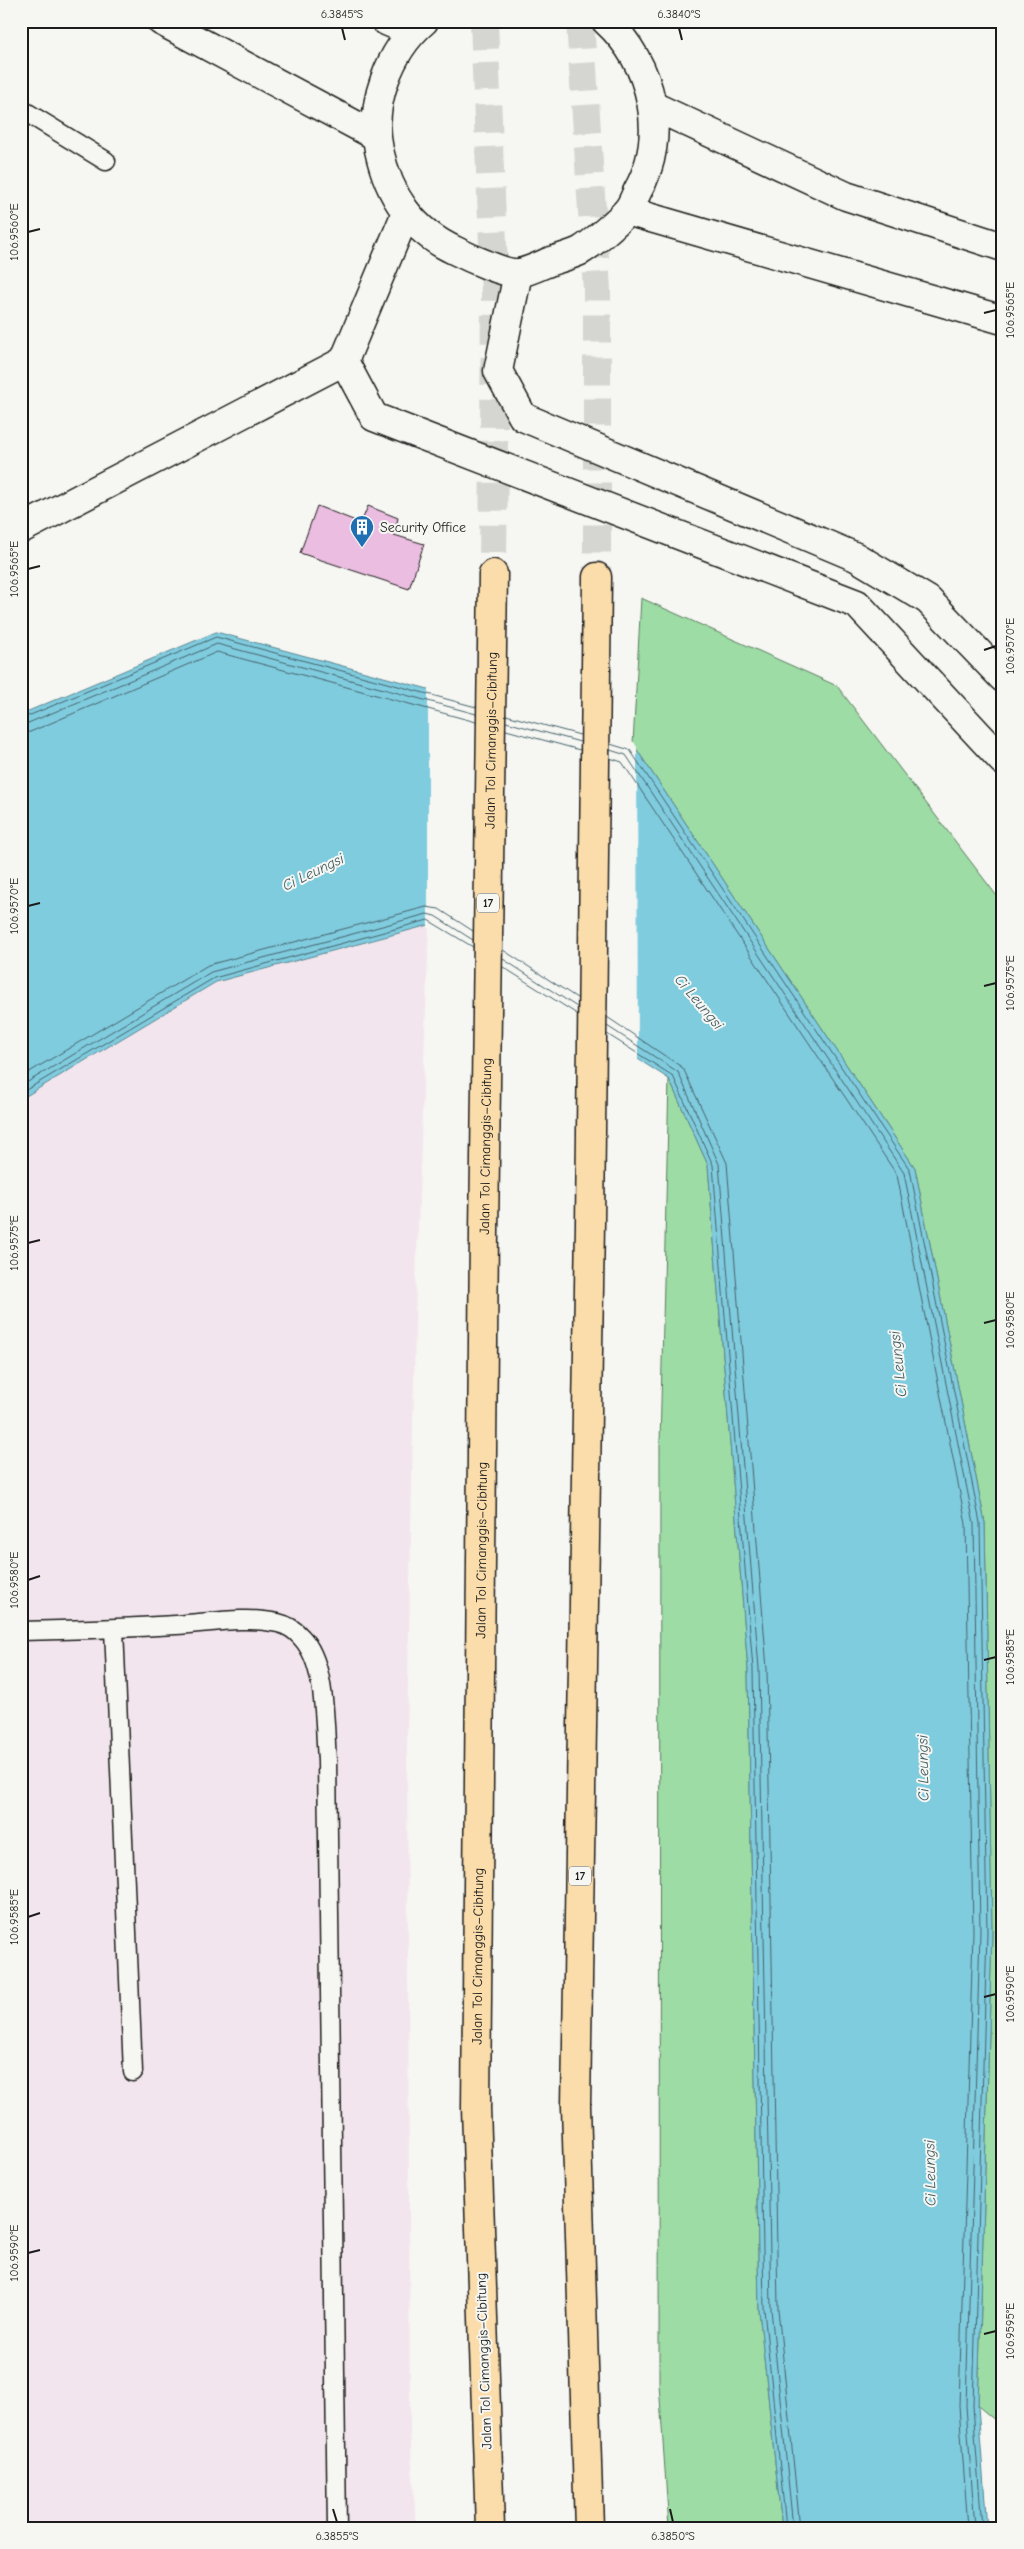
<svg xmlns="http://www.w3.org/2000/svg" width="1024" height="2549" font-family="'Comic Neue',sans-serif">
  <style>
    .built { fill: #f3e5ed }
    .green { fill: #9ddca5; stroke: #5c7c60 }
    .water { fill: #80ccdf; stroke: #588691 }
    .pier { fill: #f6f6f2 }
    .lines { fill: none; stroke-linecap: round; stroke-linejoin: round }
    .shore { stroke: #44626a; stroke-width: 1 }
    .building { fill: #ebbde0; stroke: #1c1c1c }
    .motorway-tunnel { stroke: #d5d5d2; stroke-width: 28; stroke-dasharray: 28 14; stroke-linecap: butt }
    .service-casing { stroke: #1c1c1c; stroke-width: 21 }
    .minor-casing { stroke: #1c1c1c; stroke-width: 31 }
    .tertiary-casing { stroke: #1c1c1c; stroke-width: 31 }
    .motorway-casing { stroke: #1c1c1c; stroke-width: 31 }
    .service { stroke: #f6f6f2; stroke-width: 18 }
    .minor { stroke: #f6f6f2; stroke-width: 28 }
    .tertiary { stroke: #f6f6f2; stroke-width: 28 }
    .motorway { stroke: #fbddab; stroke-width: 28 }
    .ticks { fill: none; stroke: #1c1c1c; stroke-width: 2 }
    .labels { text-anchor: middle; dominant-baseline: central; stroke-width: 4; stroke-linejoin: round; paint-order: stroke }
    .shield { fill: #f6f6f2; stroke: #5d5d5c; stroke-width: 1 }
    .shield-label { font-size: 12px; font-weight: bold; fill: #1c1c1c }
    .poi-label { font-size: 14px; fill: #1c1c1c; stroke: #f6f6f2; text-anchor: start }
    .street-label { font-size: 14px; fill: #1c1c1c; stroke: #f6f6f2 }
    .water-label { font-size: 15px; font-style: italic; fill: #3f5a60; stroke: #f6f6f2 }
    .neatline { fill: none; stroke: #1c1c1c; stroke-width: 2 }
    .ticks-label { font-size: 12px; text-anchor: middle; fill: #1c1c1c }
  </style>
  <rect width="100%" height="100%" fill="#f6f6f2"/>
  <filter id="ink" filterUnits="userSpaceOnUse"><feTurbulence type="fractalNoise" baseFrequency=".02" numOctaves="2"/><feDisplacementMap in="SourceGraphic" scale="10" xChannelSelector="R" yChannelSelector="G"/><feConvolveMatrix kernelMatrix="1 2 1 2 8 2 1 2 1" color-interpolation-filters="sRGB"/></filter>
  <g filter="url(#ink)">
    <path class="built" d="M429,925l-13,353 -9,456 3,696 6,98h-395v-1429l195,-117z"/>
    <path class="green" d="M641,598l196,88 166,218v1523l-25,-21 14,-474 -7,-409 -70,-355 -282,-424z
      M669,1079l39,86 40,505 11,640 23,218h-113l-10,-144 1,-940z"/>
    <path class="water" d="M216,632l417,112 282,424 70,355 7,409 -14,474 9,122h-205l-23,-218 -11,-640 -40,-505 -39,-86 -240,-154 -213,57 -195,117v-383l5,-4z"/>
    <path class="pier" d="M428,687l206,55 3,5 1,315 -210,-134z"/>
    <g class="lines">
      <path class="shore" d="M506,715l74,20
        M21,719l195,-82 260,70
        M506,722l74,20
        M21,726l196,-82 259,70
        M506,730l74,20
        M21,733l9,-1 187,-80 259,70
        M610,744l20,6 280,420 70,353 7,409 -14,474 9,122
        M610,750l16,5 278,418 70,351 6,408 -14,474 9,122
        M610,758l12,4 275,413 69,349 7,408 -14,474 9,122
        M503,950l74,48
        M503,959l74,48
        M503,967l74,47
        M607,1017l76,51 44,95 40,506 11,640 22,219
        M607,1026l71,46 41,92 40,505 12,640 22,219
        M607,1034l66,42 40,89 40,504 11,640 22,219
        M21,1077l187,-112 218,-58 13,2 34,22
        M21,1086l190,-114 216,-58 8,2 38,24
        M21,1093l193,-115 214,-58 45,27"/>
    </g>
    <path class="building" d="M317,506l44,17 7,-17 30,12 -4,17 30,9 -15,45 -109,-36z"/>
    <g class="lines">
      <path class="motorway-tunnel" d="M484,21l11,273 -2,280
        M580,21l17,269v287"/>
      <g class="service-casing">
        <path id="service" d="M21,109l85,52
          M114,1629l19,443
          M21,1631c52,-1 104,-3 155,-6 33,-2 70,-9 102,-2 9,2 17,7 23,14 26,27 23,87 26,123l10,768"/>
      </g>
      <g class="minor-casing">
        <path id="minor" d="M518,273l-20,98 25,46 333,140 72,43 75,78
          M344,361l30,56 483,187 146,157
          M21,529l323,-168 62,-148"/>
      </g>
      <g class="tertiary-casing">
        <path id="tertiary" d="M161,21l215,115
          M386,21l26,11
          M424,21c-35,30 -55,84 -45,129 10,46 33,81 77,101 12,6 51,24 63,22 11,-2 22,-8 32,-12 10,-3 20,-6 29,-10 12,-7 36,-28 46,-39 5,-5 8,-13 11,-20 32,-56 16,-128 -31,-171
          M653,106l193,90 157,51
          M627,211l376,109"/>
      </g>
      <g class="motorway-casing">
        <g id="motorway">
          <path id="s1" d="M490,2528l-14,-420 8,-876 9,-658"/>
          <path d="M589,2528l-13,-422 14,-882 7,-647"/>
        </g>
      </g>
      <use href="#service" class="service"/>
      <use href="#minor" class="minor"/>
      <use href="#tertiary" class="tertiary"/>
      <use href="#motorway" class="motorway"/>
    </g>
  </g>
  <path class="ticks" d="M342,28l3,12M679,28l3,12M28,232l12,-3M984,313l12,-3M28,569l12,-3M984,650l12,-4M28,906l12,-3M984,986l12,-3M28,1243l12,-3M984,1323l12,-3M28,1580l12,-4M984,1660l12,-3M28,1917l12,-4M984,1997l12,-3M28,2253l12,-3M984,2334l12,-3M333,2509l4,13M670,2509l3,13"/>
  <defs>
    <g id="building-pin" transform="scale(1.25)"><path d="M0 17L-7.5 6A9.5 9.5 0 1 1 7.5 6Z" fill="#1f6fb2" stroke="#f6f6f2"/><path d="M-4-6H4V6H1V3H-1V6H-4ZM-2.5-4.3h1.7v1.8h-1.7ZM.8-4.3h1.7v1.8H.8ZM-2.5-1h1.7V.8h-1.7ZM.8-1h1.7V.8H.8Z" fill="#fff"/></g>
  </defs>
  <g fill-rule="evenodd">
    <use href="#building-pin" x="362" y="527"/>
  </g>
  <g class="labels">
    <g class="shield">
      <rect x="477" y="893.5" width="22" height="19" rx="4"/>
      <rect x="569" y="1866.5" width="22" height="19" rx="4"/>
    </g>
    <g class="shield-label">
      <text x="488" y="903">17</text>
      <text x="580" y="1876">17</text>
    </g>
    <g class="poi-label">
      <text x="380" y="527">Security Office</text>
    </g>
    <g class="street-label">
      <text stroke="none"><textPath href="#s1" startOffset="1788">Jalan Tol Cimanggis–Cibitung</textPath></text>
      <text stroke="none"><textPath href="#s1" startOffset="1382">Jalan Tol Cimanggis–Cibitung</textPath></text>
      <text stroke="none"><textPath href="#s1" startOffset="978">Jalan Tol Cimanggis–Cibitung</textPath></text>
      <text stroke="none"><textPath href="#s1" startOffset="572">Jalan Tol Cimanggis–Cibitung</textPath></text>
      <text transform="translate(484 2361) rotate(-92)">Jalan Tol Cimanggis–Cibitung</text>
    </g>
    <g class="water-label">
      <text transform="translate(313 872) rotate(-26)">Ci Leungsi</text>
      <text transform="translate(699 1002) rotate(50)">Ci Leungsi</text>
      <text transform="translate(898 1364) rotate(-96)">Ci Leungsi</text>
      <text transform="translate(923 1768) rotate(-91)">Ci Leungsi</text>
      <text transform="translate(930 2173) rotate(-91)">Ci Leungsi</text>
    </g>
  </g>
  <rect width="1024" height="2549" fill="none" stroke="#f6f6f2" stroke-width="55"/>
  <rect x="28" y="28" width="968" height="2494" class="neatline"/>
  <g class="ticks-label">
    <text x="342" y="18">6.3845°S</text>
    <text x="679" y="18">6.3840°S</text>
    <text transform="translate(14 232) rotate(-90)" y="4">106.9560°E</text>
    <text transform="translate(1010 310) rotate(-90)" y="4">106.9565°E</text>
    <text transform="translate(14 569) rotate(-90)" y="4">106.9565°E</text>
    <text transform="translate(1010 646) rotate(-90)" y="4">106.9570°E</text>
    <text transform="translate(14 906) rotate(-90)" y="4">106.9570°E</text>
    <text transform="translate(1010 983) rotate(-90)" y="4">106.9575°E</text>
    <text transform="translate(14 1243) rotate(-90)" y="4">106.9575°E</text>
    <text transform="translate(1010 1320) rotate(-90)" y="4">106.9580°E</text>
    <text transform="translate(14 1580) rotate(-90)" y="4">106.9580°E</text>
    <text transform="translate(1010 1657) rotate(-90)" y="4">106.9585°E</text>
    <text transform="translate(14 1917) rotate(-90)" y="4">106.9585°E</text>
    <text transform="translate(1010 1994) rotate(-90)" y="4">106.9590°E</text>
    <text transform="translate(14 2253) rotate(-90)" y="4">106.9590°E</text>
    <text transform="translate(1010 2331) rotate(-90)" y="4">106.9595°E</text>
    <text x="337" y="2540">6.3855°S</text>
    <text x="673" y="2540">6.3850°S</text>
  </g>
</svg>
